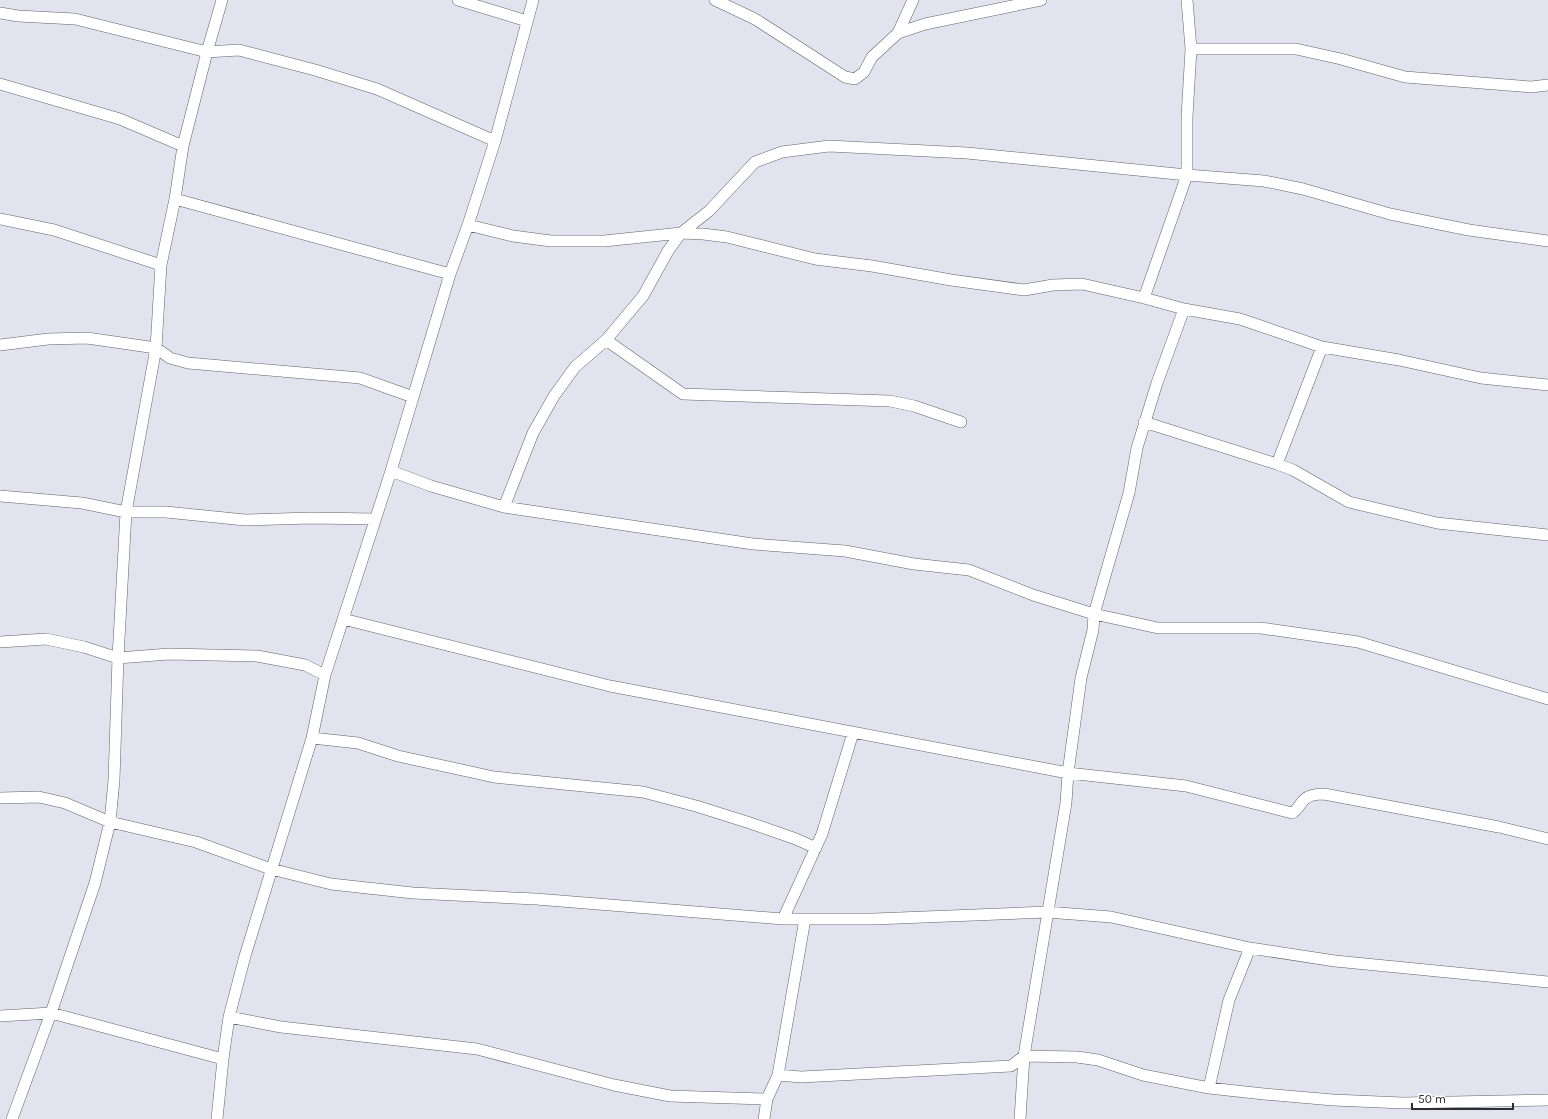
<svg xmlns="http://www.w3.org/2000/svg" width="1548" height="1119" font-family="Karla,sans-serif">
  <style>
    .lines { fill: none; stroke-linecap: round; stroke-linejoin: round }
    .minor-casing { stroke: #61626c; stroke-width: 12 }
    .minor { stroke: #fff; stroke-width: 11 }
  </style>
  <rect width="100%" height="100%" fill="#e2e3ee"/>
  <g class="lines">
    <g class="minor-casing">
      <path id="minor" d="M458,0l69,21
        M715,0l40,19 90,58 10,2 9,-7 8,-15 26,-24 27,-9 116,-24
        M0,13l18,3 57,3 132,33 32,-2 76,20 62,19 118,52
        M898,33l15,-33
        M1191,49h105l45,10 64,18 126,10 17,-2
        M0,84l120,35 63,27
        M175,199l275,75
        M0,219l54,11 107,35
        M468,225l45,11 38,5h53l77,-8 22,1 24,3 88,22 57,7 79,14 73,10 29,-5 29,-1 62,14 40,11 56,10 82,28 77,13 82,18 67,7
        M1144,298l43,-123v-58l4,-68 -4,-49
        M606,340l77,54 207,7 24,5 47,16
        M0,345l48,-6 39,-1 69,10 14,10 18,5 172,15 53,19
        M1144,422l133,42 16,6 56,32 88,21 111,12
        M1277,464l45,-117
        M391,471l40,15 73,21 249,37 92,7 69,13 55,6 64,25 61,19 64,14h103l97,14 190,57
        M0,496l82,7 44,9h40l79,8 66,-2 64,1
        M504,507l29,-74 21,-37 21,-29 31,-27 37,-44 25,-45 13,-18 28,-22 46,-49 27,-10 47,-6 138,7 220,22 77,6 39,8 87,25 79,16 79,11
        M343,619l267,67 458,87 118,13 106,27c6,-3 8,-10 13,-14 4,-4 13,-5 19,-5l175,33 49,12
        M0,642l46,-3 38,8 34,11 51,-4 88,2 48,9 20,10
        M312,738l46,5 40,13 96,21 149,15 53,14 54,17 46,16 20,9
        M0,798l39,-1 26,6 45,19 86,20 75,27 60,15 82,9 123,6 247,20h91l173,-7 64,5 139,31 85,13 213,21
        M783,919l39,-85 31,-101
        M0,1016l51,-3 172,46
        M229,1017l52,10 196,22 137,36 56,11 97,3
        M778,1075l23,2 210,-11 13,-10 53,1 21,3 45,15 66,13 55,6 69,6 70,3 145,-3
        M1209,1088l20,-88 21,-52
        M12,1119l39,-106 44,-130 15,-61 4,-42 4,-122 8,-146 30,-164 5,-83 14,-66 8,-53 24,-94 15,-52
        M217,1119l6,-60 6,-42 16,-61 67,-218 13,-63 66,-204 59,-197 18,-49 27,-84 38,-141
        M764,1119l3,-20 11,-24 27,-156
        M1020,1119l4,-63 42,-253 2,-30 13,-95 12,-48 1,-16 35,-121 8,-45 20,-65 27,-74"/>
    </g>
    <use href="#minor" class="minor"/>
  </g>
  <path d="M1412 1103v6h101v-6" fill="none" stroke="#2d2d31" stroke-width="2"/>
  <text x="1418" y="1103" font-size="12" fill="#2d2d31" stroke="#ffffff" stroke-width="3" paint-order="stroke">50 m</text>
</svg>
